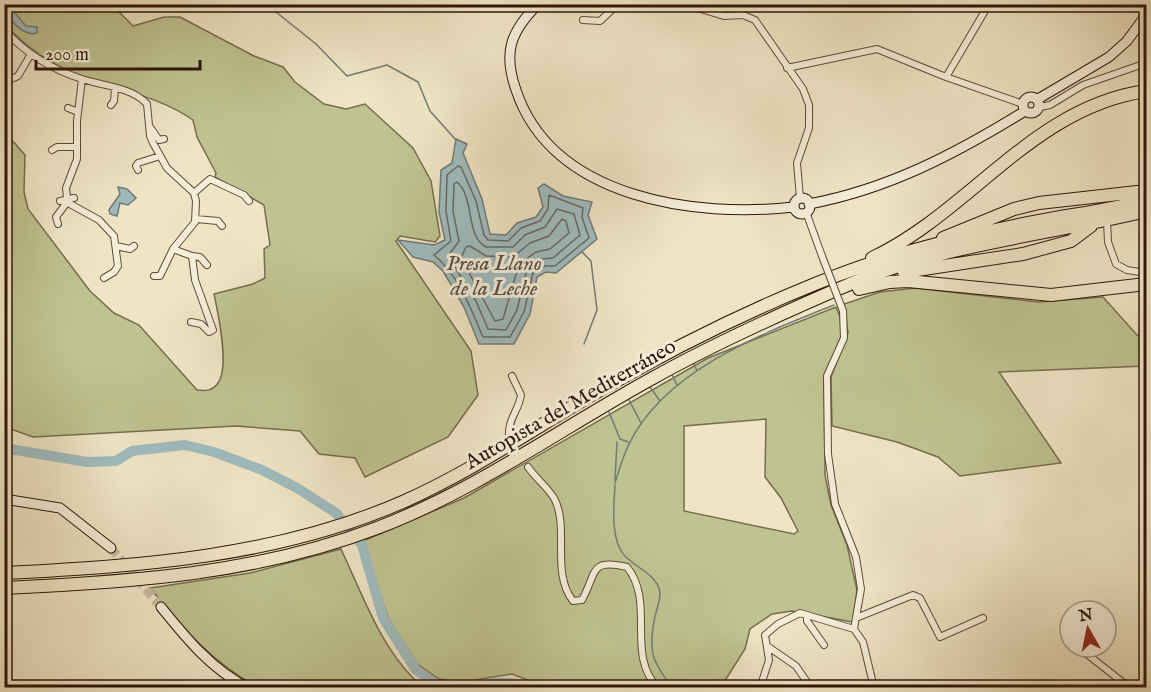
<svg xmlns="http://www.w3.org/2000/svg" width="1151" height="692" font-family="'IM FELL English',serif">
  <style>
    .green { fill: #bfc391; stroke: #776c4d; stroke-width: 1.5; fill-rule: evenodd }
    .water { fill: #9fbcbf; stroke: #727a76; stroke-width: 1.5 }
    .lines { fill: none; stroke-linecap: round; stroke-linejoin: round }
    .shore { stroke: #676964; stroke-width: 1.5 }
    .stream { stroke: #727a76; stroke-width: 1.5 }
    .river { stroke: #9fbcbf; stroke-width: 10 }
    .secondary-tunnel { stroke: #c9bc9f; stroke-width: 9; stroke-dasharray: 9 4.5; stroke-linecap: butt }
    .street-casing { stroke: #5f4a38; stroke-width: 8 }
    .secondary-casing { stroke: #2f1609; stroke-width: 11 }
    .highway-casing { stroke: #2f1609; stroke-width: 14 }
    .street { stroke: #f5eed9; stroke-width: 6 }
    .secondary { stroke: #f5eed9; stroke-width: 9 }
    .highway { stroke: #efe5c5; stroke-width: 12 }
    .street-bridge-casing { stroke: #5f4a38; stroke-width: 8; stroke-linecap: butt }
    .street-bridge { stroke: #f5eed9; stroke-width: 6 }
    .labels { text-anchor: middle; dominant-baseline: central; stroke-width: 6; stroke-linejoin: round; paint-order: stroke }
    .street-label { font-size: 21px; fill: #2f1609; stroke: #f5eed9 }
    .water-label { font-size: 22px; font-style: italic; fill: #565049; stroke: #f5eed9 }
  </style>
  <rect width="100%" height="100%" fill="#efe5c5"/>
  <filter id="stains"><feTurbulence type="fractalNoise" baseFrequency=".00333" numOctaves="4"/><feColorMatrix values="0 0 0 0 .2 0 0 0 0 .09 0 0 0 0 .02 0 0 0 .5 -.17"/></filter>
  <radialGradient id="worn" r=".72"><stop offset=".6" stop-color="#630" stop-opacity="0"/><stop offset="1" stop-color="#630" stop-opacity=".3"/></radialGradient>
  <path class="green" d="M5,5h107l21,21 31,-9h16l74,39 29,11 12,15 29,22 22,5 19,-5 48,44 18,33 9,55 -5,6 -35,-6 -4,5 75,110 7,44 -30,42 -83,40 -10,-19 -36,-4 -19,-23 -64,-5 -203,11 -28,-10 -1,-296 21,24 -1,37 4,17 62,82 24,22 25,12 58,65c8,1 16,1 21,-7 12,-16 0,-70 -4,-89l39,-10 12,-6 -1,-29 6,-4 -6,-40 -49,-28 1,-4 -19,-36 -4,-17c-34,-24 -74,-29 -112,-44 -29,-11 -56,-29 -76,-52z
    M915,288l124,14 64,-5 34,38 9,5v26l-147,6 62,91 -101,13 -22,-19 -41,-15 -65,-16 -1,-49 17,-44 -4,-29 36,-12z
    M836,307l4,10 2,17 -18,46 1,95 6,30 16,40 10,45 -4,32 -61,-11 -20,3 -22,15 -5,20 -24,38h-175l-34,-13 -50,8 -23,-3 -22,-15 -29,-46 -25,-77 101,-43 244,-140zM766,419l-1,58 16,21 17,33 -4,3 -110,-23v-85z
    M341,549c22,47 42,105 82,138h-165c-45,-23 -76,-60 -108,-99l100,-15z"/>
  <path class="water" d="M6,6l8,-1v7l12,14 11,1v6c-13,4 -31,-14 -31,-27z
    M456,139l11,5 -4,9 19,46 8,35 16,1 11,-12 19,-6 7,-10 -5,-19 6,-4 19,12 29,6 -4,13 9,24 -41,34 -10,-1 -9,5 -7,37 -16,30h-35l-15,-37 -21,-36 -10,-9 -20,-5 -15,-17 36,5 11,-5 -6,-28 2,-42 11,-7z
    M118,187l9,2 9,9 -8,7 -8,-2 -3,13 -7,-2 -1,-4 11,-16z"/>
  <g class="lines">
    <path class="shore" d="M458,166l3,1 15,34 8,34 4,5 20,1 13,-13 19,-7 8,-12 1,-14 34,13 -1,9 7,21 -34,28h-10l-12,7 -9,39 -14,25h-27c-13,-30 -24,-61 -49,-82l17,-14 -5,-30 1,-36z
      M457,182c18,15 8,54 29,65h27l12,-12 20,-8 12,-18 17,5 6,21 -27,23 -12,1 -14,10 -10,41 -11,20 -18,-1 -12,-28 -28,-45 11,-15 -6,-30 1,-27z
      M562,219l4,2 3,12 -19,16 -14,3 -17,12 -16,55 -8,2 -34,-63 5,-11 4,-1 16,10 27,1 17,-14 19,-7z"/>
    <path class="stream" d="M266,4l50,40 31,32 40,-11 31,17 12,29 26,29
      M582,252l9,9 6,49 -13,34
      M694,364l3,7
      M672,375l5,10
      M650,387l10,14
      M629,400l12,23
      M609,412l11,27 8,3
      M615,480l2,-38
      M615,483c4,-13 8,-27 14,-39 36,-74 133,-110 205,-139
      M615,485c-1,19 -4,46 5,64 8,17 38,23 40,44 0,7 -3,16 -5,23 -7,34 -4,45 18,72"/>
    <path class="river" d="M4,448l83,14 29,-1 16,-10 53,-6 29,7 48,18 35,18 39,25 26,32 21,73 33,52 26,18
      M472,688c20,-7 41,-7 62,0"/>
    <path class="secondary-tunnel" d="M111,548l50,59"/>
    <g class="street-casing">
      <path id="street" d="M684,4l40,12 19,-1 12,5 48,69 6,16v23l-12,35 3,35
        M583,20l17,1 18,-17
        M4,29c20,24 49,41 78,50 21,7 50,8 65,25l3,32 3,7 14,25 27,25 2,8 -1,21 -22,27 -13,27h-6
        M787,68l90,-19 69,28 77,27
        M946,77l43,-73
        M82,79l-5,42v38l-11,29 1,9 3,7 29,16 15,16 4,30 -4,6 -10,6
        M4,82l14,-6 13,-22
        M111,105l3,-4 1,-12
        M1040,107l10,-2 33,-20 63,-22
        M68,108l10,4
        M150,127l9,13 5,-1
        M52,150l5,-3h20
        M138,170l-2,-4 2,-3 22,-7
        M194,193l16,-14 34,16 5,6
        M60,201l14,-3
        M806,212l16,44
        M196,219l22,2 4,5
        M1107,221l1,21 8,22 11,6 19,3
        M58,224l-2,-7 12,-16
        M116,246l14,3 4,-3
        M173,249l19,7 3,24 18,50 -4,2 -8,-8 -10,-2
        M192,256l8,1 7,8
        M843,311l1,27 -17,38 1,78 7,50 21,53 5,32 -7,40 9,13 11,46
        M509,435c-1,-16 10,-25 12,-40l-9,-19
        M528,467c8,12 21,21 27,33 14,29 -4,73 18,101l9,-1c15,-27 7,-42 45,-33 29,36 -2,87 31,121
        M807,615v6l17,24
        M856,618l57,-23 7,3 20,39 43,-19
        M1066,629l4,8
        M767,646l29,20 11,16
        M1078,647l52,41
        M760,688l9,-28 -4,-25 13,-11 22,-11 54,16
        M859,688l14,-5"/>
    </g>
    <g class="secondary-casing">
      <path id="secondary" d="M538,4c-28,28 -35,49 -22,86 36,109 180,128 278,117
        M1023 105a8 8 0 1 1 16 0a8 8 0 1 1-16 0Z
        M1038,99l71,-42 18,-16 19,-26
        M794 206a8 8 0 1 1 16 0a8 8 0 1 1-16 0Z
        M809,204c80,-15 148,-51 216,-93
        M4,499l56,9 51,40
        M161,607c25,31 50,62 87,81
        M1146,688v-1"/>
    </g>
    <g class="highway-casing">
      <path id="highway" d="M943,238l71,-29 25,-6 107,-12
        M872,258c98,-46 161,-151 274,-167
        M904,272l119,-18 48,-13 20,-15
        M859,289l31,-7 18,-1 143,14 95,-11
        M4,573c137,-7 274,-16 401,-72 69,-31 131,-74 197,-112 69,-40 139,-75 213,-105 71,-29 149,-49 224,-63 36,-7 72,-11 107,-21
        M4,588c128,-6 253,-14 373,-60 98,-37 183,-99 274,-149 64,-36 131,-66 199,-95 94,-40 198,-49 296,-73"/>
    </g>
    <use href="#street" class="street"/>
    <use href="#secondary" class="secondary"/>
    <use href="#highway" class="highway"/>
    <g class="street-bridge-casing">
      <path id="street-bridge" d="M822,256l21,55"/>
    </g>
    <use href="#street-bridge" class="street-bridge"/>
  </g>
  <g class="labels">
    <g class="street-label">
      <text transform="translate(571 405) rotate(-30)">Autopista del Mediterráneo</text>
    </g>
    <g class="water-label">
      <text x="494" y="264">Presa Llano<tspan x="494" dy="25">de la Leche</tspan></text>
    </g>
  </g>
  <rect width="1151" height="692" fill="none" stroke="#efe5c5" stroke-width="24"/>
  <rect x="6" y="6" width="1139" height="680" fill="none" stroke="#2f1609" stroke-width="3"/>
  <rect x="12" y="12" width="1127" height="668" fill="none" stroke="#2f1609" stroke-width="1.5"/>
  <g transform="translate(1088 629) rotate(351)"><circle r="28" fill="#f5eed9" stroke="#a69886" stroke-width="1.5"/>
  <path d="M0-4.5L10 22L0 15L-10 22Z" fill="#8f2418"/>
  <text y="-9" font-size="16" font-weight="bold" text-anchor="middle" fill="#2f1609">N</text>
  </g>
  <path d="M36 60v9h164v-9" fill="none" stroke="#2f1609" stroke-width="3"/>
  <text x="45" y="60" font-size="18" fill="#2f1609" stroke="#f5eed9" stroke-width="4.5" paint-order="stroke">200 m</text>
  <rect width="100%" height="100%" filter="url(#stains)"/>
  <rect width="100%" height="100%" fill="url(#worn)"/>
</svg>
